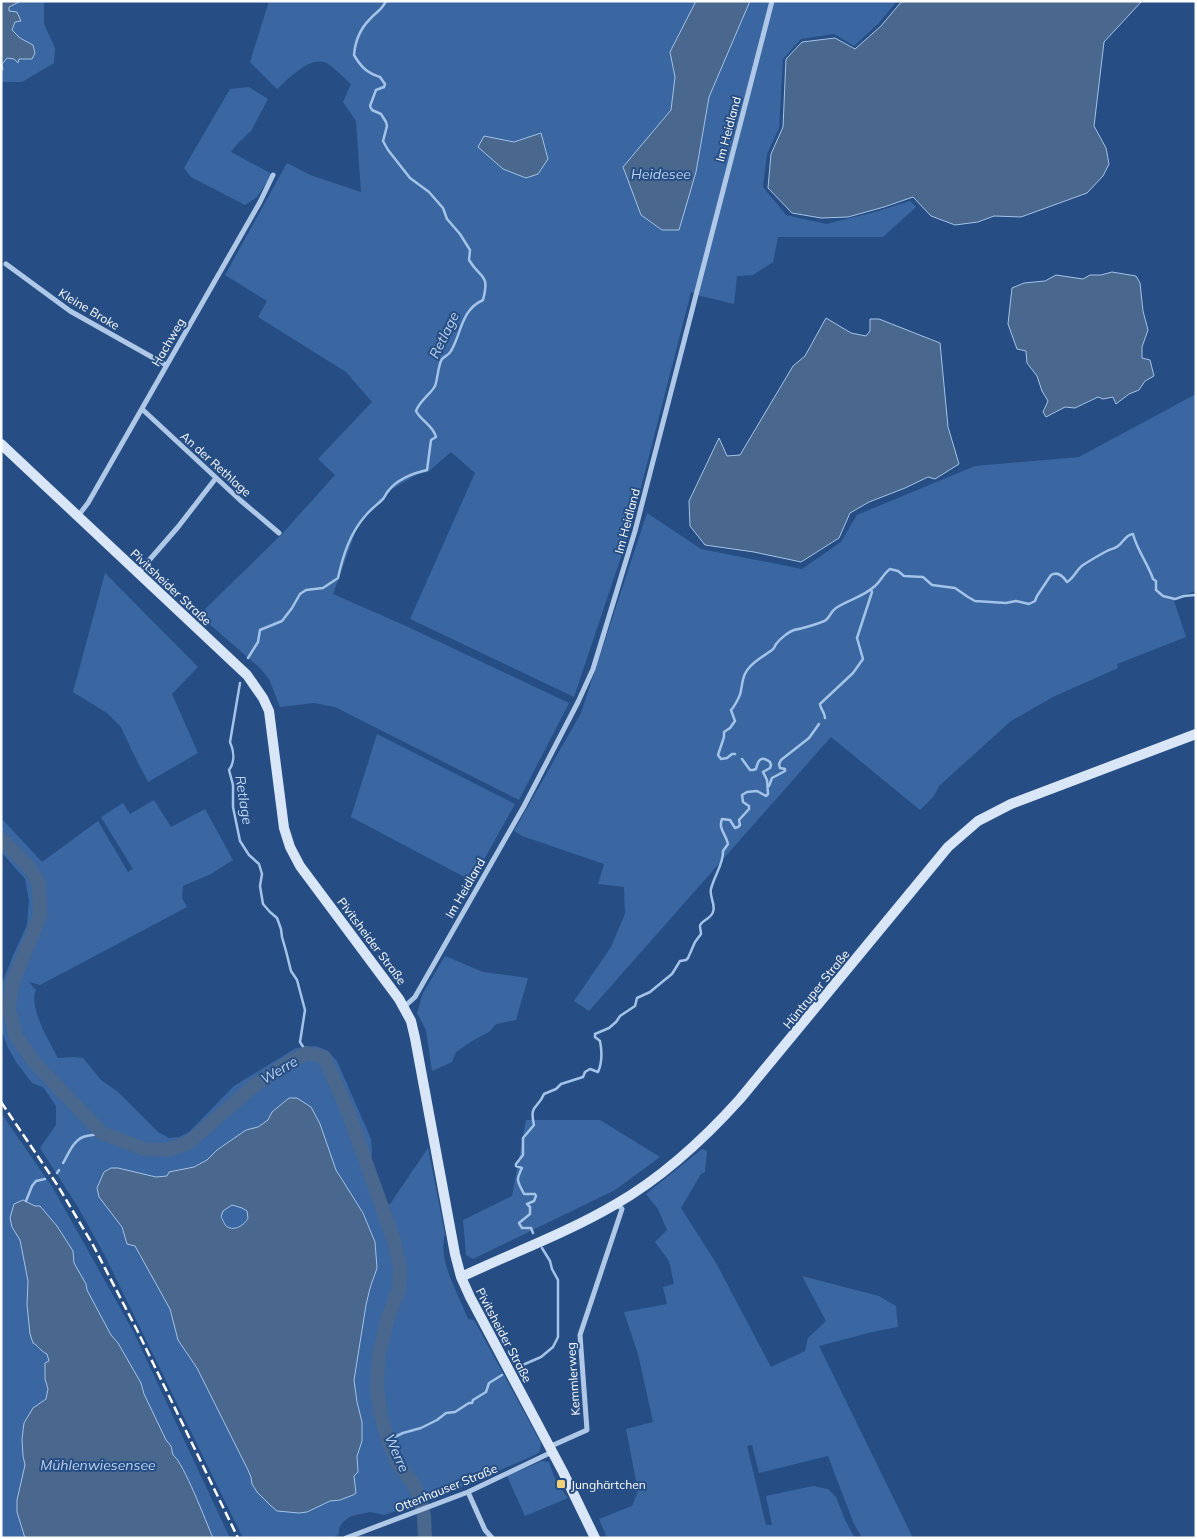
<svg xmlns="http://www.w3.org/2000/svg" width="1197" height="1539" font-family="Mulish,sans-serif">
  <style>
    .green { fill: #3a67a1; fill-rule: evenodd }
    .water { fill: #4a678e; stroke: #a4c3e8; fill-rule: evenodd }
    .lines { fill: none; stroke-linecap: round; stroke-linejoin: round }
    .stream { stroke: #a4c3e8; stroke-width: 2.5 }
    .river { stroke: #4a678e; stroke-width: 14 }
    .street { stroke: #afc8e8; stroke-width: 5 }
    .secondary { stroke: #d9e6f7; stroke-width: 10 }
    .rail { stroke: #fff; stroke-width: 2.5; stroke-dasharray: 9 4; stroke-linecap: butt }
    .poi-dot { fill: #f1cf74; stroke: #264e84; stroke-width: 2 }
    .labels { text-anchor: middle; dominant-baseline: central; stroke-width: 4; stroke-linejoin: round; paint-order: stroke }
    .street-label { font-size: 12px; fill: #fff; stroke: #264e84 }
    .poi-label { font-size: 12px; fill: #fff; stroke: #264e84; text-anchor: start }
    .water-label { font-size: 14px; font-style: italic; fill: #bbd2ef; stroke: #264e84 }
  </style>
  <rect width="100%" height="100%" fill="#264e84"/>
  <path class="green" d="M21,1h23v23l11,24 -1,15 -32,19h-21v-12h2l-1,-6 5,-6 12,1 14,-14 -13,-7 -8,-8 3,-8 5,-1 -11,-10v-4z
    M269,1h427l-26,51 5,25 -4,33 -48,57 18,48 21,15h17l17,-58 13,-75 41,-96h147l-19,23 -24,22 -20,-12 -33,5 -18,20 -4,69 -12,26 -4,33 23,28 40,9 49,-12 35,-11 6,6 -33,30h-105l-5,25 -20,13 -16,1 -3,28 -33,-8 -10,-4 -61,238 -56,167 -164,-78 65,-146 -24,-21 -23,20 -10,2 -26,15 -9,11 -15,14 -11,14 -24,66 73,32 163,77 -50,97 -184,-93 -21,-4 -34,4 -11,-28 -9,-11 -61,-53 82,-80 54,-60 -17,-16 54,-57 -26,-30 -88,-55 9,-16 -42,-26 62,-112 23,12 51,17 -5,-71 -13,-19 8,-18c-6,-5 -20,-20 -27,-22 -17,-4 -35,17 -47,27l-27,-27zM541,133l-15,45 -23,-9 -18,-33 29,6z
    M249,87l19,12 -17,32 -13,12 -7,9 41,22 -15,23 -12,8 -54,-28 -7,-9 46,-79z
    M1196,394v197l-23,7 13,39 -69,27 1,4 -65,29 -42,24 -72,65 -5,10 -14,14 -89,-73 -242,274 -15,-10 37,-54 14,-33 -1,-27 -26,-3 6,-20 -82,-28 -8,-5 67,-118 66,-200 54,36 101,20 39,-27 16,-27 118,-49 104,-9z
    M105,573l93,94 -26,27 26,59 -50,29 -16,-31 -11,-24 -14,-14 -34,-21z
    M377,734l138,70 -43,77 -121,-64z
    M154,800l17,27 34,-18 28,51 -22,14 -28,12 -1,12 5,9 -147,78 -11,-3 7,8c-8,17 14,53 22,68l16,-1 9,1 18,22 16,11 41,41 11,6 10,-1 10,-5 45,-46 62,-38 20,-2 12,5 9,10 34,78 1,13 -1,10 15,40 4,2 38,-56 17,86c-8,27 14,60 23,85l6,1 67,123 -1,8 -3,3 -110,48 -19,7h-6l-18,6 -14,-3 -19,4 -8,6 -4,6v5l-1,2 -7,3h-88l-138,-282 -27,-49 -38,-59 16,-23v-19l-13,-19 -11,-4 -16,-21 -9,-16 -6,-18v-42l11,-28 15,-33 2,-24 -4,-22 -24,-27v-34l41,44 56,-41 30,51 5,-3 -32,-52 22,-14 7,11zM289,1098l31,26 16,46 27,43 12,29 2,26 -7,20 -4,17 -12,75 3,22 5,20v18l-5,15 1,17 -4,3 1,12 -15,13 -10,1 -23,11 -8,1 -22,-2 -25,-27 -1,-7 -3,-7 -51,-102 -19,-28 -8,-31 -23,-43 -8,-11 -4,-9 -8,-2 -5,-17 -25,-39 7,-16 7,-4h7l38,9 11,-1 27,-9 13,-7 10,-10 29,-20 12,-3 10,-7 4,-8z
    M445,956l38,16 45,6 -12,42 -20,4 -7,8 -17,9 -16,11 -4,10 -20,9 -6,-41 -9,-17 6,-20z
    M1,1113l52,75 80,143 97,207h-229z
    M526,1120h74l60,37 -45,33 -142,69 -7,-4 -3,-35 49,-24z
    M702,1149l5,2 -2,21 -4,2 -20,34 35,55 55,104 34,-16 3,-13 18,-17 -24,-45 77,20 17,10 2,21 -26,5 -53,14 94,192h-51l-8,-14 -26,-68 -69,17 -7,-28 -5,1 19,79h6l-6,-29 47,-10 15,3 8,8 10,25 9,16h-248l-8,-19 33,-13 6,-15 -12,-62 27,-7 -15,-68 -14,-42 43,-8 -4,-17 11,-3 -5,-23 -14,-19 12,-12 -9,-21 -12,-15z
    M232,1205l10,3 5,3 1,7c-3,7 -15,15 -23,7 0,0 -3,-7 -4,-8l2,-6z
    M542,1461l7,1c4,14 10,25 19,36l-43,18 -18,-40z"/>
  <path class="water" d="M1,1h20l-12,6v4l8,1 4,9 -6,1 -3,8 8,8 13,7 2,8 -3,6h-13l-1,4 -4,-4 -7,-1 -5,6 1,6h-2z
    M696,1h54l-41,96 -13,75 -17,58h-17l-21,-15 -18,-48 48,-57 4,-33 -5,-25z
    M902,1h240l-38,41 -10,84 12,22 3,16 -6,12 -16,17 -66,24 -27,-1 -16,6 -23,3 -24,-9 -18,-19 -29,10 -36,10 -27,1 -29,-5 -24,-25 3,-34 12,-27 3,-68 16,-17 33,-4 20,11 26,-23z
    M541,133l7,26 -10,15 -12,4 -23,-9 -25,-22 6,-11 30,6z
    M1112,272l24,4 4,7 3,28 5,19 -6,17v11l8,2 4,16 -9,5 -6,9 -10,4 -13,10 -3,-7 -10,2 -5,-2 -23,11 -10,-1 -19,10 -3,-5 5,-11 -6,-10 -5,-15 -10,-13 -1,-12 -9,-2 -9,-25 4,-36 12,-5 21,-2 11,-6 27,4 7,-4h11z
    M826,318l25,15 15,3 4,-5v-12h9l61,24 8,84 11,37 -24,15 -7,-2 -23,11 -36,14 -19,11 -11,25 -38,24 -47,-10 -49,-7 -15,-19 -1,-25 30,-63 8,18 13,-1 53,-89 12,-10z
    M289,1098h8l14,9 9,17 16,46 27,43 12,29 2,26 -7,20 -4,17 -12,75 3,22 5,20v19l-5,15 1,16 -4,4 2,17 -3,2 -13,5 -10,1 -23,11 -8,1 -22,-2 -7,-6 -13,-13 -5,-8 -1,-7 -3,-7 -51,-102 -19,-28 -8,-31 -35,-63 -8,-2 -5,-17 -23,-30 -2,-9 7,-16 7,-4h7l38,9 11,-1 2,-4 25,-5 13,-7 10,-10 29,-20 12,-3 10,-7 4,-8zM232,1205l10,3 5,3 1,7c-3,7 -15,15 -23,7 0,0 -3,-7 -4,-8l2,-6z
    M23,1200l12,6h5l17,20 16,25 1,12 12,21 1,6 24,45 7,8 23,40 3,11 22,46 5,6 2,9c11,8 33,67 40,83h-188l-8,-26v-12l8,-35 -2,-9 -1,-17 2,-16 9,-15 13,-9 2,-10 -3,-10v-16l4,-2 -2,-7c-7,-3 -8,-8 -14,-11l-3,-9 -3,-29 1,-24 -8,-41 -8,-13 -2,-9 4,-14z"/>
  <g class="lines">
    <path class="stream" d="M248,658l10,-16 2,-12 22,-9 10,-13 8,-14 6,-4 17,-2 15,-10c5,-23 12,-45 28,-63 5,-6 11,-10 17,-16 2,-3 4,-7 6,-9 9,-11 25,-17 38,-20l4,-30 5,-3c-3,-12 -15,-16 -20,-26 4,-11 14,-16 19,-25 3,-8 3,-21 7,-27 3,-3 7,-4 9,-8 11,-19 10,-41 32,-51 7,-27 -2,-20 -14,-40l1,-10 -10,-16 -13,-15 -4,-11 -14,-16 -19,-14 -22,-28 -5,-9 4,-15 -1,-4 -5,-8 -9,-4 -2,-4 6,-16 8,-3 1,-3 -5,-7c-13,-4 -19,-10 -26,-22 1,-13 6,-26 16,-36 6,-7 12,-9 16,-18
      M240,683l-10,59c4,9 5,20 -1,28l4,15v22l7,34 9,14 10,9 3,10 -2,12 3,18 7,8 7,6 4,11 1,8 4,14 5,20 6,9 8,30 -5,32 7,11
      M825,718c0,-6 -5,-9 -5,-14l33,-31 10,-14 -6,-21 15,-46 -1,-3
      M735,754h-3l-5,4 -6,1 -3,-4 6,-18v-5l6,-4 5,-7 -4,-11c3,-3 10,-15 10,-20 2,-8 1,-14 7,-21 6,-8 16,-13 24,-19 3,-2 2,-3 4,-6 4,-5 12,-12 18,-14 6,-1 28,-7 32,-10 4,-3 5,-9 10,-12 12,-8 27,-11 39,-22 6,-5 8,-12 15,-17l8,2 6,5 19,1 9,8 23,3 13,9 7,4 31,2 10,-2 13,3 6,-3 2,-5 14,-21c7,-4 12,1 16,7 7,-4 9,-12 16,-17 8,-5 16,-10 24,-14 3,-2 8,-2 11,-5 6,-4 7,-11 15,-12 4,16 15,30 20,45l3,2v9l7,6 12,3 9,-3 12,-1
      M769,786l3,-8 13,-7v-2l-5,-1 -1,-4 2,-4 28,-22 10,-14
      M63,1163c5,-8 10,-22 20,-26 5,-2 13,-2 19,-4
      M57,1173l2,-3
      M26,1201l6,-15 4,-5 9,-2
      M533,1233l-2,-5h-9l-3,-5 11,-9v-7l-3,-3 7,-3 2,-5 -1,-2h-11c-6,-13 -9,-12 -2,-26l-6,-2v-2l7,-9v-17l11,-13c-5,-21 4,-16 10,-31l12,-5 5,-5 22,-7 2,-5 5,-3 8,3c4,-9 4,-21 2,-31l-5,-4v-3l14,-6 7,-6 4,-6 15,-10 2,-8 13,-6 17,-14 5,-4 8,-13 6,-1 2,-2 7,-16 6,-8c0,-3 -1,-5 -1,-8 0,-5 11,-7 13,-14 3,-8 -4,-15 -2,-23 3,-13 13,-26 12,-38l5,-7c-2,-10 -10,-15 -6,-25l8,1 5,8 3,-1 2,-2 -1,-5 10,-11v-3l-6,-4 -1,-7 5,-3 10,-1 9,5 2,-2 -1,-14 -4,-8 7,-4 1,-3 -1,-3c-9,-7 -12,-2 -14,7l-3,1h-3l-8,-11
      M518,1367l23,-10 12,-10 5,-10v-57l-6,-11 -2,-8 -8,-13
      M388,1440l15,-7 18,-5 16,-8 9,-7 9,-1 14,-9h3l1,-3 13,-8 3,-9 13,-8"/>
    <path class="river" d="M1,839l27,27 11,17 1,33 -28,68 -3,25 7,27 18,26 68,71 42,16 23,1 21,-7 67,-58 35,-23 17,-9 17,4 23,52 47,132 6,27 -1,20 -11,30 -9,35 -2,33 3,27 8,27 10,24 16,21 7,18 3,13 1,22"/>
    <path class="street" d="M6,264l64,47 96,54
      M142,409l98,91 39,33
      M78,516l10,-13c58,-100 114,-201 172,-301l13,-27
      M138,573l40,-46 38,-49
      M404,1007l11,-10 109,-191 54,-104 15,-33 42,-138 137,-530
      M549,1447l38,-17 -7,-95 42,-126 -5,-5
      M468,1492l17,38 7,8
      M346,1538l122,-46 84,-40"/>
    <path class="secondary" d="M1,444l246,231 16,23 6,13 15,117 6,19 10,19 99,133 12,22 4,17 40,216 6,23 9,20 93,175 32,66
      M461,1277c51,-24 106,-44 155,-73 47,-27 88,-65 124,-105l208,-252 30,-26 33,-17 185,-70"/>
    <path class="rail" d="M1,1102l57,84 35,59 44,85 101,208"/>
  </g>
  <rect class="poi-dot" x="556" y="1479" width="10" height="10" rx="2.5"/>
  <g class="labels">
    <g class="street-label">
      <text transform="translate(728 129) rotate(-75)">Im Heidland</text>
      <text transform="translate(89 309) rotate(31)">Kleine Broke</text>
      <text transform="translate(168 342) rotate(-60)">Hachweg</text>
      <text transform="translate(216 464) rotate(42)">An der Rethlage</text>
      <text transform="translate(627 521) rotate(-75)">Im Heidland</text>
      <text transform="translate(171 587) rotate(43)">Pivitsheider Straße</text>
      <text transform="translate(465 888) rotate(-60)">Im Heidland</text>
      <text transform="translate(372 941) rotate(53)">Pivitsheider Straße</text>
      <text transform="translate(816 989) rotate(-51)">Hüntruper Straße</text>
      <text transform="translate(504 1335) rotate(62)">Pivitsheider Straße</text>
      <text transform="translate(573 1379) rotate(-94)">Kemmlerweg</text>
      <text transform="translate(446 1488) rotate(-22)">Ottenhauser Straße</text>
    </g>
    <g class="poi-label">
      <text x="571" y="1484">Junghärtchen</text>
    </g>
    <g class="water-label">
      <text x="661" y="174">Heidesee</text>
      <text transform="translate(444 335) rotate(-64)">Retlage</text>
      <text transform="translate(244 800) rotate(81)">Retlage</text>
      <text transform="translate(279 1070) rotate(-31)">Werre</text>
      <text transform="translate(397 1453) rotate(66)">Werre</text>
      <text x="98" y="1465">Mühlenwiesensee</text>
    </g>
  </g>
  <rect width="1197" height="1539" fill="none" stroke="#ffffff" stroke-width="5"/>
</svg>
